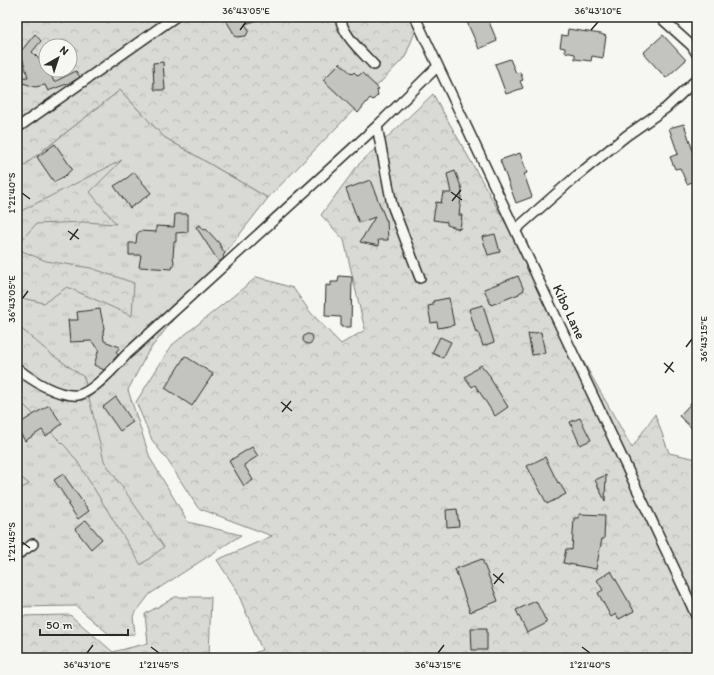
<svg xmlns="http://www.w3.org/2000/svg" width="714" height="675" font-family="Itim,sans-serif">
  <style>
    .grass { fill: url(#grass-tufts); stroke: #828280 }
    .forest { fill: url(#forest-crowns); stroke: #828280; fill-rule: evenodd }
    .building { fill: #c3c3c0; stroke: #2b2b2b }
    .lines { fill: none; stroke-linecap: round; stroke-linejoin: round }
    .minor-casing { stroke: #2b2b2b; stroke-width: 12 }
    .minor { stroke: #f6f6f2; stroke-width: 9 }
    .ticks { fill: none; stroke: #2b2b2b; stroke-width: 1.5 }
    .labels { text-anchor: middle; dominant-baseline: central; stroke-width: 4; stroke-linejoin: round; paint-order: stroke }
    .street-label { font-size: 14px; fill: #2b2b2b; stroke: #f6f6f2 }
    .neatline { fill: none; stroke: #2b2b2b; stroke-width: 1.5 }
    .ticks-label { font-size: 10px; text-anchor: middle; fill: #2b2b2b }
  </style>
  <defs>
    <pattern id="grass-tufts" width="24" height="20" patternUnits="userSpaceOnUse"><rect width="24" height="20" fill="#d9d9d5"/><path d="M3 7l-1-3M5 7V3M7 7l1-3M15 17l-1-3M17 17v-4M19 17l1-3" fill="none" stroke="#babab7"/></pattern>
    <pattern id="forest-crowns" width="20" height="18" patternUnits="userSpaceOnUse"><rect width="20" height="18" fill="#d9d9d5"/><path d="M2 6a3 3 0 1 1 6 0M12 15a3 3 0 1 1 6 0" fill="none" stroke="#babab7"/></pattern>
  </defs>
  <rect width="100%" height="100%" fill="#f6f6f2"/>
  <filter id="ink" filterUnits="userSpaceOnUse"><feTurbulence type="fractalNoise" baseFrequency=".025" numOctaves="2"/><feDisplacementMap in="SourceGraphic" scale="8" xChannelSelector="R" yChannelSelector="G"/><feConvolveMatrix kernelMatrix="1 2 1 2 8 2 1 2 1" color-interpolation-filters="sRGB"/></filter>
  <g filter="url(#ink)">
    <path class="grass" d="M120,90l44,47 104,61 -120,154 -20,38 22,68 38,64 53,13 -91,59 -17,22 2,18 -25,1 -34,-29 -59,1v-436z"/>
    <path class="forest" d="M17,17h404l-16,40 -137,141 -104,-61 -44,-47 -103,81zM46,46h24v24h-24z
      M433,94l199,354 23,-34 14,39 28,6v199h-457l22,-8 -26,-61 -19,-29 55,-24 -74,-28 -30,-47 -16,-21 -16,-38 36,-57 85,-68 36,11 18,25 30,31 24,-14 -21,-90 -23,-25 37,-50z
      M122,160l-32,32 26,32 -33,-2 -47,2 -19,21v-33l6,-2z
      M17,249l29,12 45,7 43,15 -2,33 -65,-29 -23,16 -27,-6z
      M17,325l34,29 33,23 20,84 60,86 -23,18 -64,-104 -11,-14 -49,-49z
      M17,474l12,10 -12,7z
      M175,597h36l-2,61h-192v-42l53,-1 43,37 35,-9 -3,-29z"/>
    <path class="building" d="M224,17h36l1,2 -16,5 4,6 -3,6 -10,1z
      M478,17h9l10,24 -18,8 -12,-27z
      M568,29l33,5 5,2 -3,22 -11,-2 -1,5 -16,-2v-5l-10,-2v-4l-5,-1 2,-12 5,1z
      M35,34l6,7 -9,11 7,7 3,6h4v5h3l5,12 22,-11 4,6 -8,5 -24,9 -3,-6 -10,2 -18,-6v-3l11,-1 -6,-20 -4,-4 4,-3z
      M663,35l23,25 -20,18 -23,-25z
      M510,59l6,14 4,-1 3,8 -3,1 3,7 -17,6 -11,-30z
      M163,62l2,28h-10l-1,-2 -1,-25z
      M340,63l12,11 2,-2 4,4 4,-3 17,16 -2,1 1,5 -5,5 -3,-2 -12,15 -35,-33z
      M684,124l10,30 3,-1v27l-10,4 -7,-16 -5,1 -5,-12 8,-3 -9,-26z
      M55,144l9,13 8,12 -7,7 -11,6 -17,-25z
      M520,153l7,20 -3,1 8,23 -16,6 -16,-43z
      M455,171l7,18 -3,26h3l-2,14 -13,-4v-3l-14,-2 3,-18 5,1 2,-10h8l-4,-19z
      M134,172l17,21 -8,6 -13,9 -16,-22 13,-8z
      M370,180l16,40h1l1,20h-10l1,6 -19,-4 15,-25 -16,6 -13,-34z
      M175,214h13v18l-12,1v9h-2l-1,15 1,5 -2,7 -33,-2 2,-12h-12v-12h7l1,-9 3,-3 16,1v-6l18,1z
      M200,225l4,5 2,-1 13,14 1,3 5,7 -2,3 1,2 -5,4 -23,-35z
      M495,234l5,18 -12,3 -6,-18z
      M339,276l13,1 -1,50h-10v-10l-16,-1 1,-31 5,1v-4h7z
      M518,276l6,14 -5,3v1l-28,11 -7,-16z
      M449,298l5,27 -16,3 -1,-6 -6,1 -3,-17 5,-1v-4z
      M483,305l11,37 -11,4 -5,-14 -2,1 -7,-24z
      M100,309l4,19 -1,4 1,9 16,6 -4,5 2,3 -14,15 -10,-5 5,-16 -8,-8 -21,1 -2,-22h10l-1,-8z
      M541,332l4,21 -13,2 -4,-21z
      M303 339a5 5 0 1 1 10 0a5 5 0 1 1-10 0Z
      M440,337l11,5 -8,16 -11,-5z
      M185,356l28,18 -21,32 -27,-18z
      M481,365l10,12 -1,1 18,29 -13,9 -20,-31 -3,2 -7,-10z
      M116,397l17,25 -13,9 -17,-24z
      M697,397v36l-18,-17z
      M49,405l13,19 -16,12 -4,-6 -17,11 -8,-13v-3z
      M580,418l11,22 -11,5 -10,-23z
      M252,447l6,9 -14,9 9,15 -9,6 -15,-25z
      M545,457l13,26 1,-1 7,12 -19,10 -20,-38z
      M63,474l26,37 -11,8 -10,-14 2,-1 -16,-24z
      M606,475l-1,26 -10,-21z
      M457,509l2,17 -12,1 -1,-17z
      M579,514l26,1 -1,24h-2l-6,30 -33,-6 3,-14 6,1 2,-32h5z
      M86,520l16,19 -11,10 -16,-20z
      M482,559l16,42 -28,11 -15,-43z
      M611,571l23,40 -15,8 -3,-5 -5,3 -13,-24 5,-3 -6,-10z
      M536,601l11,22 -20,10 -11,-23z
      M471,628h16v22h-15z"/>
    <g class="lines">
      <g class="minor-casing">
        <path id="minor" d="M340,17c3,19 22,35 34,48
          M415,17l147,313 123,261 12,27
          M662,19l30,27 5,8
          M377,126l15,79 28,73
          M17,128l158,-111
          M515,230l58,-51 53,-43 40,-28 31,-29
          M17,368c14,12 41,29 61,27 14,-2 39,-30 49,-41l250,-228 61,-60
          M17,555l16,-11"/>
      </g>
      <use href="#minor" class="minor"/>
    </g>
  </g>
  <path class="ticks" d="M240,30l6,-8M591,30l7,-8M451,192l11,8M22,193l8,6M452,201l9,-11M68,231l11,8M70,240l8,-11M22,299l6,-8M686,347l6,-8M664,363l10,9M665,373l8,-11M281,402l11,9M282,412l9,-11M22,542l8,6M493,574l11,9M494,584l9,-11M151,647l8,6M582,647l8,6M87,653l6,-8M438,653l6,-8"/>
  <g class="labels">
    <g class="street-label">
      <text transform="translate(569 312) rotate(65)">Kibo Lane</text>
    </g>
  </g>
  <rect width="714" height="675" fill="none" stroke="#f6f6f2" stroke-width="44"/>
  <g transform="translate(58 58) rotate(39)"><circle r="19" fill="#f6f6f2" stroke="#a5a5a2"/>
  <path d="M0-3L7 15L0 10L-7 15Z" fill="#2b2b2b"/>
  <text y="-6" font-size="11" font-weight="bold" text-anchor="middle" fill="#2b2b2b">N</text>
  </g>
  <path d="M40 629v6h88v-6" fill="none" stroke="#2b2b2b" stroke-width="2"/>
  <text x="46" y="629" font-size="12" fill="#2b2b2b" stroke="#f6f6f2" stroke-width="3" paint-order="stroke">50 m</text>
  <rect x="22" y="22" width="670" height="631" class="neatline"/>
  <g class="ticks-label">
    <text x="246" y="14">36°43'05"E</text>
    <text x="598" y="14">36°43'10"E</text>
    <text transform="translate(11 193) rotate(-90)" y="4">1°21'40"S</text>
    <text transform="translate(11 299) rotate(-90)" y="4">36°43'05"E</text>
    <text transform="translate(703 339) rotate(-90)" y="4">36°43'15"E</text>
    <text transform="translate(11 542) rotate(-90)" y="4">1°21'45"S</text>
    <text x="87" y="668">36°43'10"E</text>
    <text x="159" y="668">1°21'45"S</text>
    <text x="438" y="668">36°43'15"E</text>
    <text x="590" y="668">1°21'40"S</text>
  </g>
</svg>
